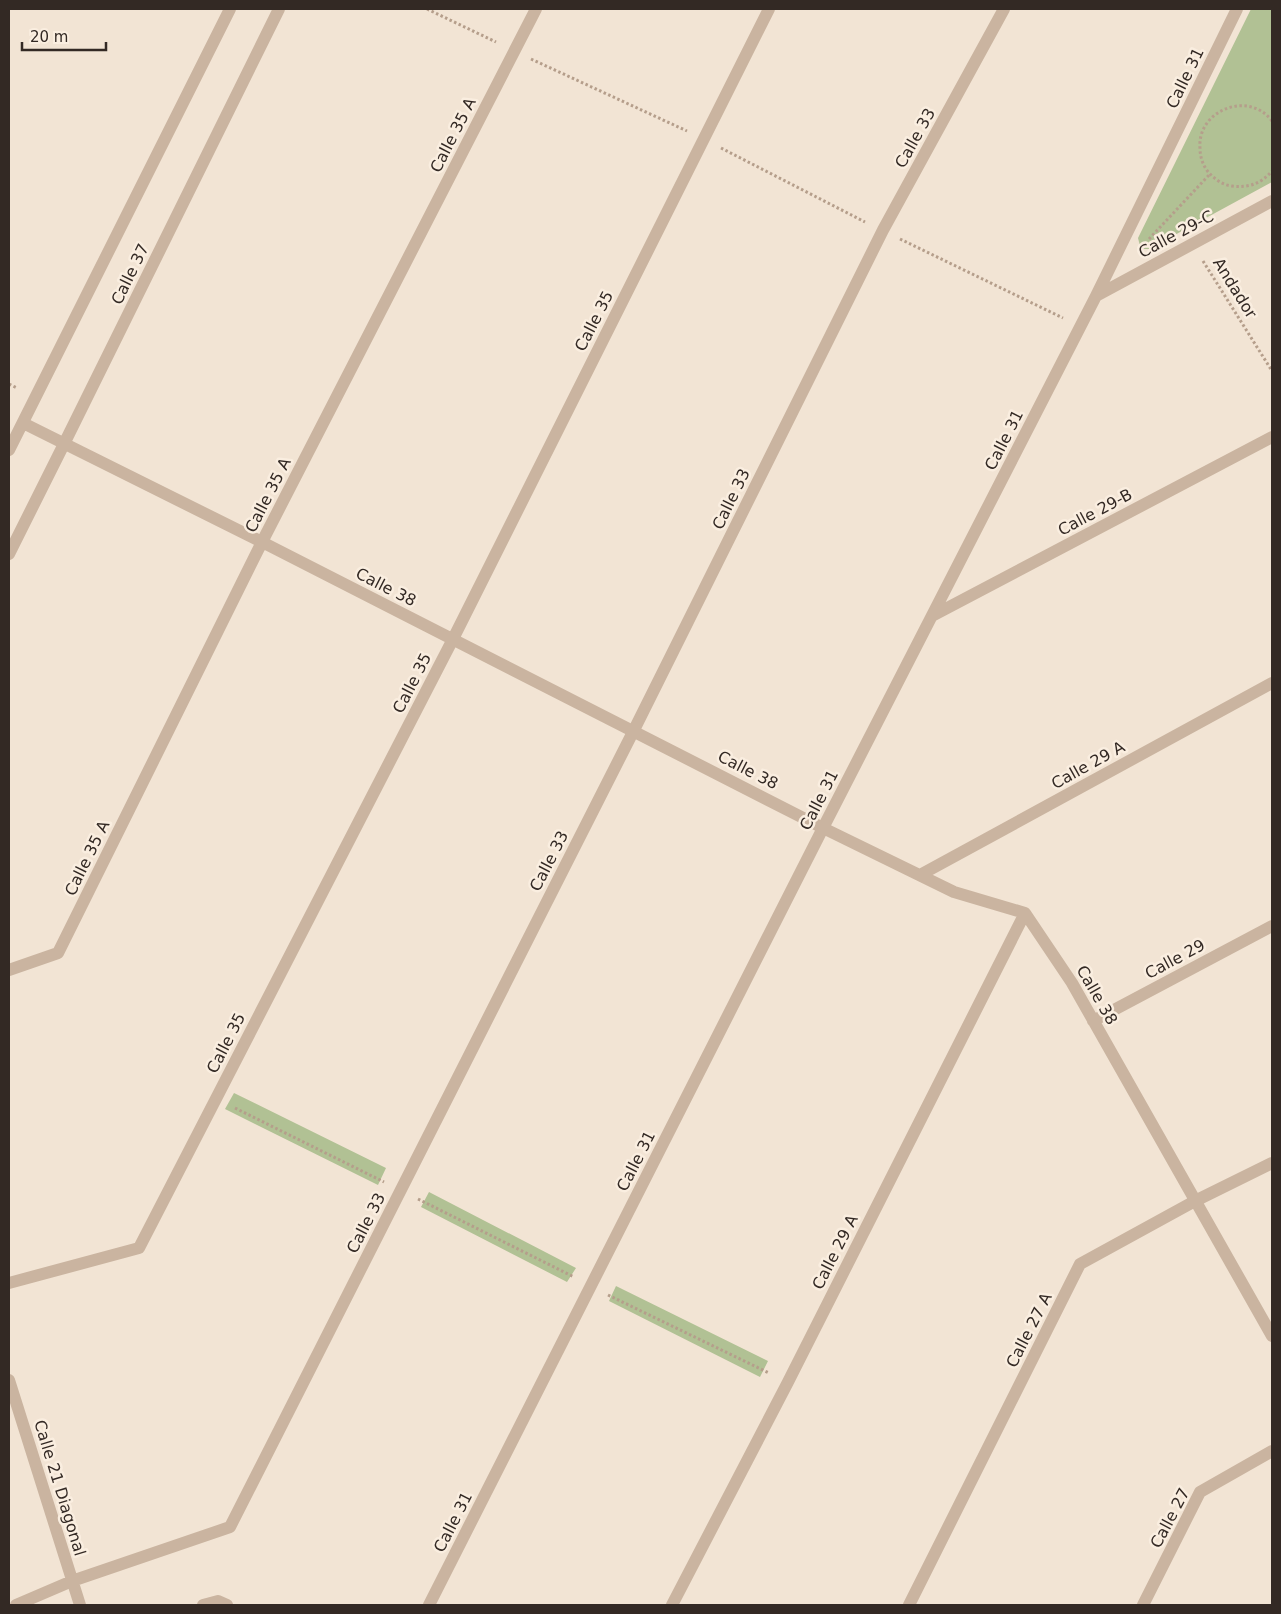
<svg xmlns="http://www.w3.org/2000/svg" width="1281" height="1614" font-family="'DejaVu Sans',sans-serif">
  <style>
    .green { fill: #b1c194 }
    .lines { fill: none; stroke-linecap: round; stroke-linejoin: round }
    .path { stroke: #b59e8b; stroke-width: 3; stroke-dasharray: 2.5 2.5; stroke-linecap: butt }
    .minor { stroke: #cab4a0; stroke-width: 12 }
    .labels { text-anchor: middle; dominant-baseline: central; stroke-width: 5; stroke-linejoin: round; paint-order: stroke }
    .street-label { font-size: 16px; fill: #332924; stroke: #faeee0 }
  </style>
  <rect width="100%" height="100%" fill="#f2e4d4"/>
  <path class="green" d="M1251,9h21v173l-123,67h-6l-3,-3 -2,-8z
    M234,1093l152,75 -8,17 -153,-76z
    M429,1192l147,76 -9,14 -146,-75z
    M616,1286l152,75 -8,16 -151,-76z"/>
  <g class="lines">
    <path class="path" d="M427,9l69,33
      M531,59l156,72
      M1272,121c-23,-31 -75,-11 -72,27 0,9 3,18 9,25 6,6 13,12 23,13 16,2 29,-2 40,-15
      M721,148l144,74
      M900,239l163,79
      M1149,239l61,-65
      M1203,261l69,110
      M9,384l8,4
      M235,1108l149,74
      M418,1199l156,78
      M608,1295l161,78"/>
    <path class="minor" d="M1096,296l176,-95
      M23,423l239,119 561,286 131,64 71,21 47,70 200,353
      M9,450l221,-441
      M9,554l55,-110 215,-435
      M932,616l340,-179
      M920,875l352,-192
      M9,970l49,-17 204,-411 274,-533
      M1093,1021l179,-95
      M9,1283l130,-35 314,-609 316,-630
      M9,1380l71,225
      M16,1605l56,-24 158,-54 404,-797 249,-500 121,-221
      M203,1605l15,-4 9,4
      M429,1605l394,-777 273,-532 141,-287
      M672,1605l116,-223 237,-469
      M909,1605l171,-341 115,-63 77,-38
      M1143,1605l57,-113 72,-41"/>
  </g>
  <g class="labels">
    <g class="street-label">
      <text transform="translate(1185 78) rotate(-64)">Calle 31</text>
      <text transform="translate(453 135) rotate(-63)">Calle 35 A</text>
      <text transform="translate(915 138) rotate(-61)">Calle 33</text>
      <text transform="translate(1176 234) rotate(-28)">Calle 29-C</text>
      <text transform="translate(130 274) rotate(-64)">Calle 37</text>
      <text transform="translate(1235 288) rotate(58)">Andador</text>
      <text transform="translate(594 321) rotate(-63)">Calle 35</text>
      <text transform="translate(1004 440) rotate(-63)">Calle 31</text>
      <text transform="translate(268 495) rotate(-63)">Calle 35 A</text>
      <text transform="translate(731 499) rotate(-64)">Calle 33</text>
      <text transform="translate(1095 512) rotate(-28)">Calle 29-B</text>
      <text transform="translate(386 587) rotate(27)">Calle 38</text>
      <text transform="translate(412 683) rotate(-63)">Calle 35</text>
      <text transform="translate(1088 765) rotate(-29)">Calle 29 A</text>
      <text transform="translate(748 770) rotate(27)">Calle 38</text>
      <text transform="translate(819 800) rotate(-63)">Calle 31</text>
      <text transform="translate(87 858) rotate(-64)">Calle 35 A</text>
      <text transform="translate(549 861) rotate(-63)">Calle 33</text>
      <text transform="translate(1175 959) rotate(-28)">Calle 29</text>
      <text transform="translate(1097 995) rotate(60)">Calle 38</text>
      <text transform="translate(226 1043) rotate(-63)">Calle 35</text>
      <text transform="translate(636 1161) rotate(-63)">Calle 31</text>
      <text transform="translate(366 1223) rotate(-63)">Calle 33</text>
      <text transform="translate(835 1252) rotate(-63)">Calle 29 A</text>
      <text transform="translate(1029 1330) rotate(-63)">Calle 27 A</text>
      <text transform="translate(60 1488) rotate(73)">Calle 21 Diagonal</text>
      <text transform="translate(1170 1518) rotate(-62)">Calle 27</text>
      <text transform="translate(453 1522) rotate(-63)">Calle 31</text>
    </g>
  </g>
  <rect width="1281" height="1614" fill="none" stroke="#332924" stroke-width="20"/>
  <path d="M22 42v8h84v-8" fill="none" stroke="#332924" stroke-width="2.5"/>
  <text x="30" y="42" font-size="15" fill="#332924" stroke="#faeee0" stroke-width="4" paint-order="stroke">20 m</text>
</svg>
